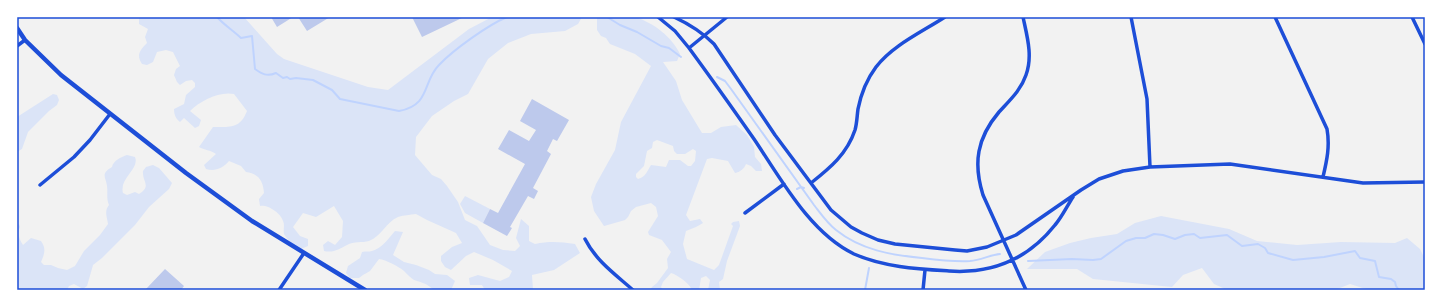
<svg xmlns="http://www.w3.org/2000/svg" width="1442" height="307" font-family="'DM Sans',sans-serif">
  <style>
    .green { fill: #dbe4f7; fill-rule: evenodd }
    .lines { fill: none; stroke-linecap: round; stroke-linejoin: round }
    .stream { stroke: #bfd3fe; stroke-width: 2 }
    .building { fill: #bdc9ec }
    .minor { stroke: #1d4ed8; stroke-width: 3.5 }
    .tertiary { stroke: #1d4ed8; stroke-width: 4.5 }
    .neatline { fill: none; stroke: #1d4ed8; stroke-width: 1.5 }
  </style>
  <rect width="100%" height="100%" fill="#f2f2f2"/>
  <path class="green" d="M139,17h105l33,37 7,5 84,28 20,3 81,-61 23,-12h90l-4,7 -13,7 -34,3 -23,9 -20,16 -20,35 -14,7 -22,15 -16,21 -1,18 17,20 9,4 6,7 11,16 7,18 12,6 13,19 13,5 12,1 5,-5 -4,-8 5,-19 8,7v15l6,3c15,-3 26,-2 40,0l5,9 -26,17 -22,5 1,15h-48l-3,-5h-12l-1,-7 9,-3 22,6 9,-4 3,-6 -19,-11 -19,-8 -8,4 -15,14 -6,-3 -4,-6v-5l11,-9 10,-4 -6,-10 -29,-13 -11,-6c-6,1 -12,1 -18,3 -12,5 -16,19 -29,24 -7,2 -15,0 -22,4 -8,4 -13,8 -23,6l-1,-6 5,-4 7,4 7,-8 1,-16 -9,-15 -18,11 -13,-4 -10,14 7,9 8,3v7l-7,3c-7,-4 -13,-8 -17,-15 -1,-4 1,-9 -1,-13 -2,-8 -16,-17 -23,-15l-1,-7 5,-6c-1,-12 -5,-19 -18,-21l-5,-6 -12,-5c-6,7 -14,11 -23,8l-2,-4 12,-11c-5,-4 -12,-4 -17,-7l14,-20c17,0 27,2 34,-16l-13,-17c-15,-3 -34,7 -44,17l11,9 -2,6 -4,2 -11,-10 -4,4c-4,-3 -6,-7 -6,-13l10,-5 2,-9 9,-8v-4l-3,-3 -6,1 -6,4 -3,-3 -3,-7 2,-6 4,-3 -7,-14 -7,-2 -9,2 -4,10 -6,3 -5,-1c-6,-9 -2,-14 5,-21l-2,-6 3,-8 -9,-5z
    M597,17c9,0 30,-2 38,0 19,6 37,20 45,37l-3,7 -14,1 13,19 6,19 20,33h9l10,-6 15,-2 11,10 7,12 1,10 6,7 1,7h-6l-5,-5 -5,-2c-2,5 -6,8 -11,9l-7,-12 -16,-3 -5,1 -21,56 4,6 10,-2 3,4 -7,4 -10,4 -3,13 4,15 27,11 5,-5 14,-39 -2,-2 2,-2 6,-1 1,5 -13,35 -4,18 -4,3 1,8h-12l2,-10 -4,-4 -5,2 -2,12h-7c-2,-6 -14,-15 -21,-17l-8,9 -2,5 2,3h-13l2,-3 5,-4 11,-15 -1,-9 4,-7 -9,-12 -13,-5 -1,-3 10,-16 -2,-9 -5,-4 -15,4 -5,4 -3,6 -3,3 -21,6 -10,-15 -3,-14 5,-13 19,-34 6,-28 30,-56 -16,-12 -25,-10 -4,-6 -5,-2 -4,-6zM657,140l16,6 1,5 3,3h8l8,-5 3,2 -1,10 -4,5h-3l-8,-6h-11l-3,7 -15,-2c-4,6 -5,12 -13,14l-2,-2v-3l8,-8 3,-15 5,-3 1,-6z
    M53,94l4,1 2,5 -2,5 -8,6 -21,21 -6,17 -5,3v-35z
    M127,155l8,2c5,12 -16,21 -12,36l4,2 8,-3 4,2c13,-8 3,-12 4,-23l3,-4 7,-2 6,3 13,15 -3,6 -20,18 -14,18 -33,33 -9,7 -6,21 -4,3 -9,-5 -5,2 -2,4h-50v-65l2,-1 1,3c-3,6 -1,12 3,18l8,-7 10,3c5,7 4,12 0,21l3,3h7l7,3 9,2 8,-4 9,-15 16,-16 8,-11c-1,-7 -4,-13 1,-19 -3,-7 -1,-12 -2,-19 -1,-9 -7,-12 5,-19 1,-6 9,-10 15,-12z
    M465,196l25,13 -7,14 -18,-10 -5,-9z
    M1161,216l68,13 28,12 40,4 44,-3 54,1 12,-5 13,11 5,10v31h-56l-19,-6 -15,6h-110l-2,-2 -9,-4 -12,-16 -19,7 -11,12 -79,-8 -16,-10h-50l18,-17 25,-9 21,-5 26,-4 18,-11z
    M395,231l8,1 -10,23 11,7 12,3 13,5 6,4 12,1 8,6 -4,9h-17c-8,-7 -11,-7 -20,-10 -3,-2 -7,-6 -10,-9 -6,-5 -18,-11 -25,-12l-9,12 -7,4 -4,3h-9l-4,-5 2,-7 12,-8 2,-6c4,-1 7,0 10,-1 9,-2 17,-13 23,-20z"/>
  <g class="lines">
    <path class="stream" d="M217,17c7,8 17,14 24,21l11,-2 3,33c7,5 12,8 21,4l7,5 4,-1 3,2 6,-1 17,2 19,10 8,9 59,12c32,-6 23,-29 40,-46 14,-15 49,-40 68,-48
      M607,17l13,8 17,7 24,14 8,2 12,9
      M717,77l8,4 6,8 83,116c7,9 13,18 22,25 25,20 55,25 86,28 16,2 32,4 48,3 11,-1 20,-6 30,-7
      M797,189l4,-2 3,1
      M1028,261l44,-2 21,1 8,-1 25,-18 10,-3h9l9,-4 9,1 12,4 10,-4 9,-1 6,4 27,-3 15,11 16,-2 7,4 3,5 25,7 31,-3 31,-6 5,7 15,3 4,16 12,2 4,3 1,4 3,4
      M865,290l4,-22"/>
  </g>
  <path class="building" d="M271,17h22l-16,10z
    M298,17h32l-23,14z
    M412,17h52l-42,20z
    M532,99l37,21 -12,21 -4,-2 -6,12 4,3 -18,34 5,3 -4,8 -6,-3 -18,31 2,1 -5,8 -24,-13 7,-14 8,4 27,-49 -27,-15 11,-19 20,11 7,-11 -16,-9z
    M165,269l19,17 -3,4h-33l-2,-1z"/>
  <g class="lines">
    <path class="minor" d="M658,17l17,14 14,17c22,30 44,61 65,91 27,40 56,94 100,115 29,13 64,15 95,17 43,3 79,-12 106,-46 7,-8 12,-19 18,-28
      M674,17c15,7 28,15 40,27l61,91 56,75 20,17 11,6 16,7 17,4 60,6 12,1 20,-4 29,-12 65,-45 18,-11 24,-8 27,-4 80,-3 133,19 62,-1
      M1023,17c4,19 10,39 3,58 -5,15 -16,25 -27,37 -22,26 -26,51 -16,83l43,95
      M1131,17l16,82 3,68
      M1275,17l52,112c3,17 0,31 -4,48
      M1412,17l13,27
      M17,46l8,-6
      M689,48l38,-31
      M811,183c19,-15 36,-29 44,-53 2,-7 2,-14 3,-21 3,-15 9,-30 18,-42 17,-22 46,-35 69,-50
      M40,185l34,-28 16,-17 20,-26
      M745,213l39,-29
      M585,239c11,22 31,36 48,51
      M279,290l25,-37
      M923,290l2,-20"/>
    <path class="tertiary" d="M17,28l8,12 36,35 125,98 66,48 113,69"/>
  </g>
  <rect width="1442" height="307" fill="none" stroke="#ffffff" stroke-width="36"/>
  <rect x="18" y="18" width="1406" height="271" class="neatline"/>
</svg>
